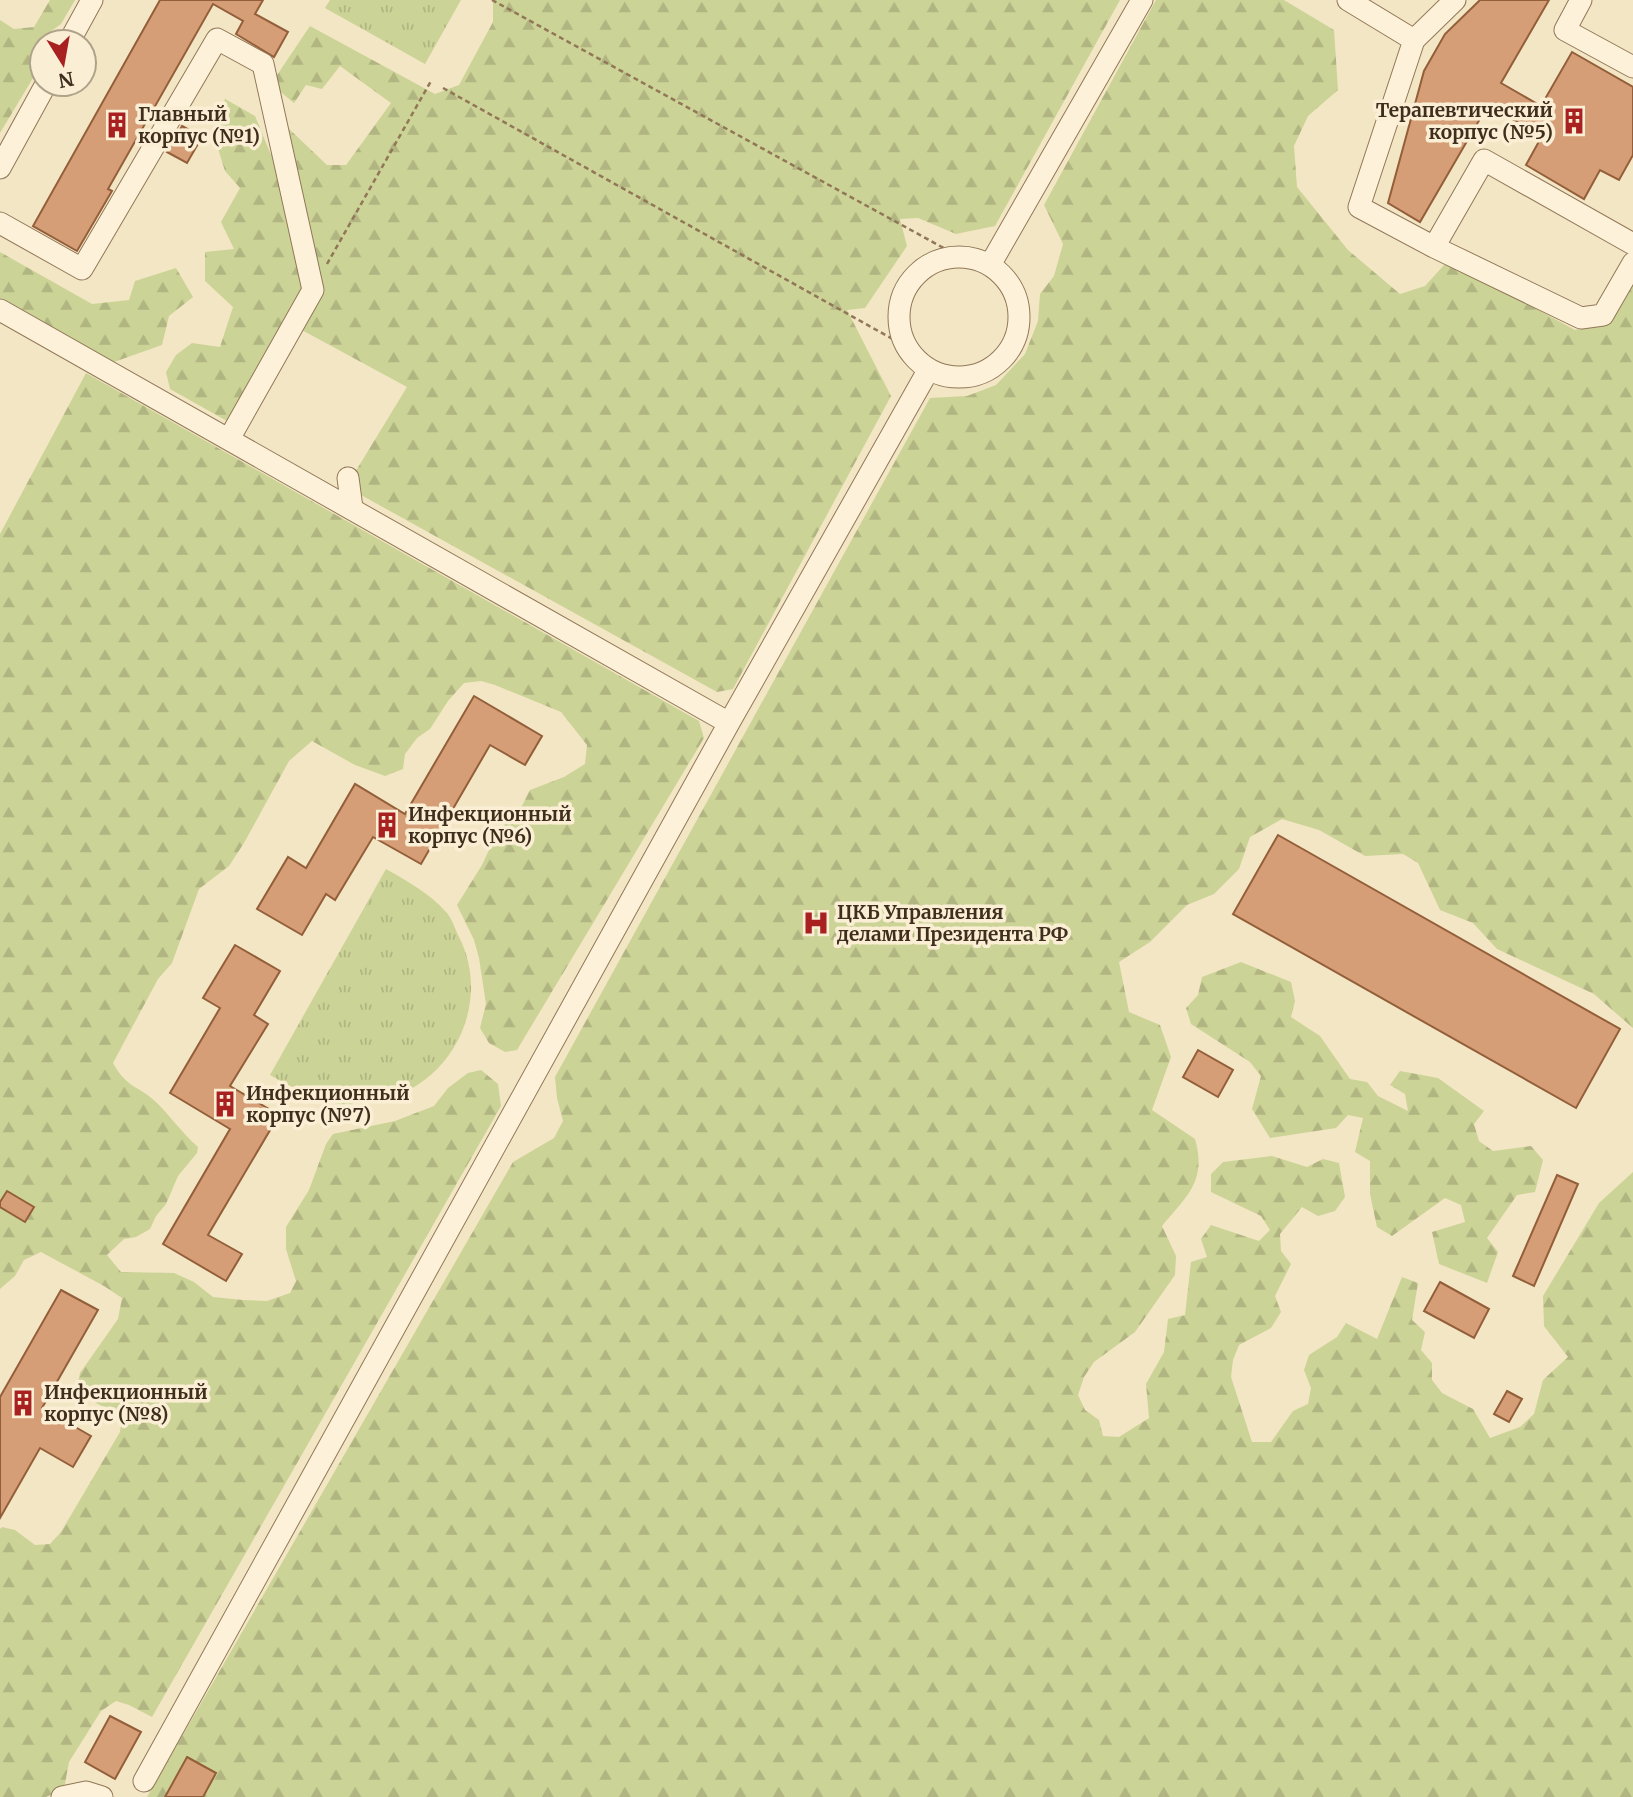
<svg xmlns="http://www.w3.org/2000/svg" width="1633" height="1797" font-family="Merriweather,serif">
  <style>
    .grass { fill: url(#grass-tufts) }
    .forest { fill: url(#forest-firs) }
    .building { fill: #d69e76; stroke: #935e3a; stroke-width: 2 }
    .lines { fill: none; stroke-linecap: round; stroke-linejoin: round }
    .minor-casing { stroke: #917758; stroke-width: 23 }
    .path { stroke: #917758; stroke-width: 2.5; stroke-dasharray: 5 3.5; stroke-linecap: butt }
    .minor { stroke: #fdf2d9; stroke-width: 21 }
    .labels { text-anchor: middle; dominant-baseline: central; stroke-width: 7; stroke-linejoin: round; paint-order: stroke }
    .poi-label { font-size: 19px; font-weight: bold; fill: #3f2e1d; stroke: #faefd5; text-anchor: start }
  </style>
  <defs>
    <pattern id="grass-tufts" width="24" height="20" patternUnits="userSpaceOnUse" patternTransform="scale(1.75)"><rect width="24" height="20" fill="#ccd396"/><path d="M3 7l-1-3M5 7V3M7 7l1-3M15 17l-1-3M17 17v-4M19 17l1-3" fill="none" stroke="#b0b581"/></pattern>
    <pattern id="forest-firs" width="22" height="20" patternUnits="userSpaceOnUse" patternTransform="scale(1.75)"><rect width="22" height="20" fill="#ccd396"/><path d="M5 1l3.5 6h-7zM16 11l3.5 6h-7z" fill="#b0b581"/></pattern>
  </defs>
  <rect width="100%" height="100%" fill="#f3e6c4"/>
  <path class="grass" d="M330,0h131l-36,64 -100,-56z
    M386,869c21,12 45,25 61,44 5,6 8,16 12,24 36,71 -13,159 -93,165 -8,0 -18,3 -27,2 -24,-4 -48,-17 -69,-29z"/>
  <path class="forest" d="M50,0h25l-14,24 -11,8 -3,10h-5v21l-42,70v-113l14,9 20,-2z
    M493,0h627l-125,226 -39,8 -38,-16 -18,1 7,27 -42,62 -18,2 44,86 -158,293 -16,3 -356,-197 -7,-21 53,-87 -120,-65 -60,99 -57,-32 -4,-17 10,-17 16,-12 28,4 13,-40 -28,-26v-29l29,-3 -13,-27 19,-34 -15,-17 -10,-32 10,-40 30,17 16,39 17,-27 39,37h19l45,-62 -51,-37 -18,23 -16,-4 -12,18 -23,-19 39,-58 125,68 24,-9 34,-63z
    M1156,0h128l50,30 4,60 -30,26 -14,30 3,41 51,63 52,44 25,-8 19,-21 13,1 118,64 11,-3 47,-58v759l-39,-34 -97,-45 -24,-26 -33,-13 -22,-47 -15,-9 -38,2 -46,-26 -37,-11 -32,18 -11,32 -25,25 -27,11 -37,37 -31,20 10,50 31,13 11,32 -19,53 43,29c12,42 -8,57 -33,87l14,30 -1,19 -40,57 -41,30 -10,15 -6,18 7,15 14,10 4,16 16,1 30,-19 -3,-34 18,-32 4,-33 17,-4 6,-53 16,-5 -6,-18 10,-14 48,16 11,-11 -9,-14 -50,-24v-18l12,-12 49,-6 35,11 16,-8 16,4 6,34 -10,14 -17,5 -16,-9 -22,27 1,17 10,13 -16,32 6,16 -10,16 -32,17 -6,15 -2,17 21,65h19l22,-31 15,-7 3,-16 -7,-18 5,-15 28,-18 9,-14 31,16 25,-62 16,6 -6,37 13,12 -4,18 11,13v17l10,13 31,16 17,29 30,-11 14,-13 9,-34 25,-23 -24,-31 -1,-30 56,-93 34,-31v625h-1486l366,-635 41,-24 9,-17 -6,-23 -2,-21 375,-679 37,-2 29,-11 29,-31 13,-33 2,-27 14,-18 9,-32 -19,-39z
    M0,252l92,52 37,-4 6,-19 41,-13 17,29 -24,19 -7,29 -51,18 -111,-65z
    M86,373l613,348 5,17 -187,312 -12,2 -16,-9 -9,-15 6,-24 -7,-46 -5,-18 -17,-35 25,-40 15,-32 25,-27 8,-16 34,-13 21,-13 2,-19 -26,-33 -66,-27 -14,-4 -17,2 -16,18 -18,28 -13,9 -12,16 -2,15 -18,7 -30,-11 -43,-24 -23,20 -45,82 -15,23 -30,23 -27,74 -14,16 -45,84c15,27 26,22 44,40 14,14 25,30 41,44l-1,6 -19,23 -12,28 -10,12 -6,13 -14,8 -12,2 -17,16 14,17 53,1 20,9 19,15 30,3 24,1 23,-8 6,-12 -10,-32v-22l23,-37 17,-46 7,-10 62,-13 39,-15 14,-18 20,-15 13,-3 17,14 3,22 -349,611 -23,-12 -13,-4 -15,10 -32,51 -5,27 -18,8h-46v-268l2,-2 13,3 20,15 15,-1 11,-12 59,-100 2,-16 -46,-23 4,-20 38,-54 4,-21 -18,-12 -63,-34 -17,8 -9,16 -15,13v-755z
    M1241,962l50,20 4,19 -4,16 29,19 30,43 17,3 11,14 30,15 -3,-17 -15,-9 10,-14 38,7 46,33 -10,13 5,17 14,10 38,-5 12,14 -8,32 -18,3 -30,43 11,14 -11,31 -48,-19 -7,-32 33,-10 -4,-17 -16,-7 -53,38 -15,-9 -7,-33v-33l-15,-9 8,-34 -15,-3 -12,13 -66,10 -18,-29 9,-33 -11,-14 -59,-38 -5,-16 12,-13 4,-18z"/>
  <path class="building" d="M160,0h103l-8,14 33,18 -14,25 -38,-23 7,-13 -30,-17 -105,185 4,2 -35,60 -44,-25z
    M1480,0h69l-48,83 40,23 31,-54 61,35v68l-14,25 -19,-10 -16,29 -58,-34 16,-29 -54,-31 -68,117 -32,-19 36,-132 21,-37z
    M182,126l20,11 -15,26 -20,-11z
    M474,696l68,40 -17,29 -35,-20 -69,119 -48,-27 -38,63 -9,-6 -24,41 -45,-26 31,-52 18,11 49,-84 50,30z
    M1278,835l342,194 -44,79 -343,-194z
    M235,945l45,26 -26,44 14,9 -38,62 49,29 -71,120 34,19 -16,27 -63,-37 67,-115 -60,-36 50,-85 -17,-10z
    M1198,1050l35,20 -15,27 -35,-20z
    M1557,1175l21,9 -44,102 -21,-10z
    M7,1191l27,16 -9,15 -25,-15v-5z
    M1440,1282l49,27 -15,29 -50,-27z
    M61,1290l37,20 -56,98 49,28 -18,31 -33,-19 -40,70v-121z
    M1507,1391l15,8 -13,23 -15,-8z
    M110,1716l31,16 -26,47 -30,-17z
    M187,1757l29,16 -13,24h-38z"/>
  <g class="lines">
    <g class="minor-casing">
      <path id="minor" d="M1348,0l66,40
        M1455,0l-41,40 -55,167 75,40 50,-87 149,84
        M1581,0l-16,30 68,37
        M69,42l23,-42
        M0,168l46,-84
        M0,223l82,46 135,-230 46,25 50,226 -84,149
        M1434,247l147,71 22,-3 30,-52
        M899 317a60 60 0 1 1 120 0a60 60 0 1 1-120 0Z
        M990,265l152,-265
        M0,310l729,413
        M348,478l4,30
        M144,1781l585,-1058 200,-354
        M62,1797l24,-5 16,5"/>
    </g>
    <path class="path" d="M492,0l468,257
      M443,88l464,259
      M327,264l104,-183"/>
    <use href="#minor" class="minor"/>
  </g>
  <defs>
    <g id="building-bare" transform="scale(2.1)"><path d="M-4-6H4V6H1V3H-1V6H-4ZM-2.5-4.3h1.7v1.8h-1.7ZM.8-4.3h1.7v1.8H.8ZM-2.5-1h1.7V.8h-1.7ZM.8-1h1.7V.8H.8Z" fill="#a82020" stroke="#faefd5" stroke-width="2.5" paint-order="stroke"/></g>
    <g id="hospital-bare" transform="scale(2.1)"><path d="M-5-5h3v3.5h4V-5h3V5h-3V1.5h-4V5h-3Z" fill="#a82020" stroke="#faefd5" stroke-width="2.5" paint-order="stroke"/></g>
  </defs>
  <g fill-rule="evenodd">
    <use href="#building-bare" x="1574" y="121"/>
    <use href="#building-bare" x="117" y="125"/>
    <use href="#building-bare" x="387" y="825"/>
    <use href="#hospital-bare" x="816" y="923"/>
    <use href="#building-bare" x="225" y="1104"/>
    <use href="#building-bare" x="23" y="1403"/>
  </g>
  <g class="labels">
    <g class="poi-label">
      <text x="1553" y="110" text-anchor="end">Терапевтический<tspan x="1553" dy="22">корпус (№5)</tspan></text>
      <text x="138" y="114">Главный<tspan x="138" dy="22">корпус (№1)</tspan></text>
      <text x="408" y="814">Инфекционный<tspan x="408" dy="22">корпус (№6)</tspan></text>
      <text x="837" y="912">ЦКБ Управления<tspan x="837" dy="22">делами Президента РФ</tspan></text>
      <text x="246" y="1093">Инфекционный<tspan x="246" dy="22">корпус (№7)</tspan></text>
      <text x="44" y="1392">Инфекционный<tspan x="44" dy="22">корпус (№8)</tspan></text>
    </g>
  </g>
  <g transform="translate(63 63) rotate(169)"><circle r="33" fill="#faefd5" stroke="#afa28b" stroke-width="2"/>
  <path d="M0-5L12 26L0 18L-12 26Z" fill="#a82020"/>
  <text y="-10" font-size="19" font-weight="bold" text-anchor="middle" fill="#3f2e1d">N</text>
  </g>
</svg>
